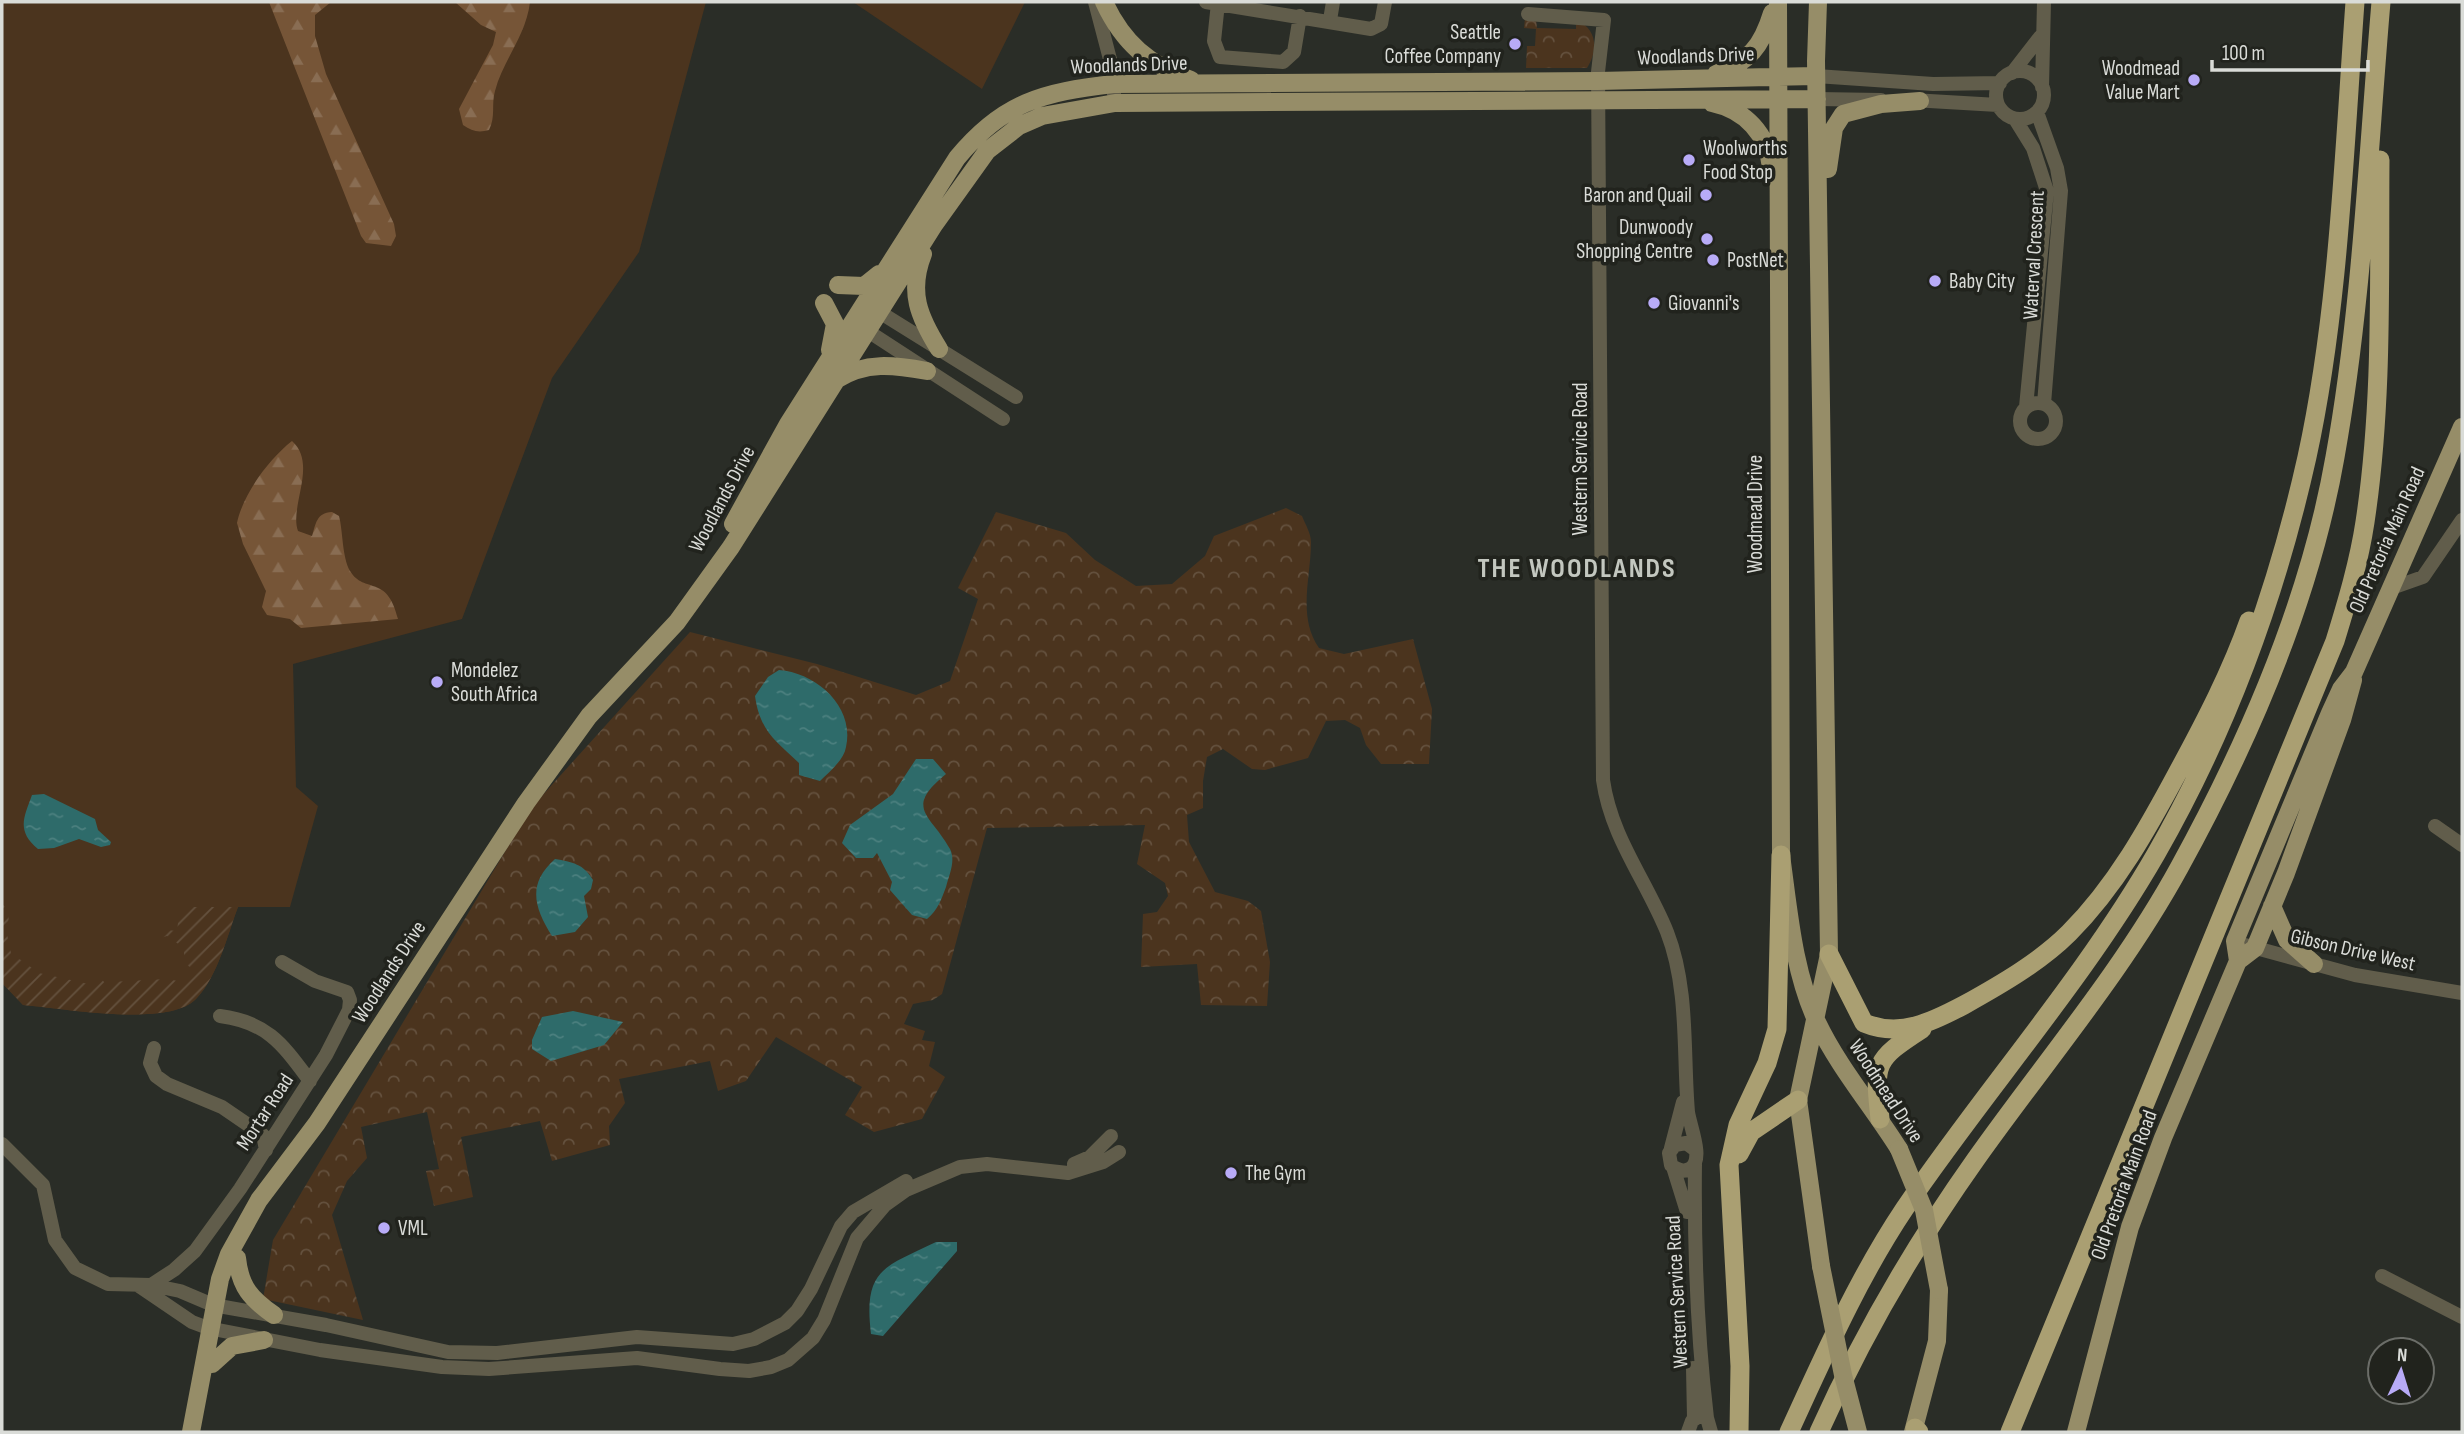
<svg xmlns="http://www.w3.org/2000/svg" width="2464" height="1434" font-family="'Sofia Sans Condensed',sans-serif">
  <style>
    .grass { fill: #4b341e }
    .forest { fill: url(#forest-firs) }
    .park { fill: url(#park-crowns) }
    .garden { fill: url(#garden-furrows) }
    .water { fill: url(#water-ripples) }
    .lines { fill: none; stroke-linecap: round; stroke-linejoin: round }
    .minor { stroke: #615d4b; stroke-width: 14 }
    .major { stroke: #968d68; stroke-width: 18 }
    .highway { stroke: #aa9f72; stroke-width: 19 }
    .major-bridge { stroke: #968d68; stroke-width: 18 }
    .poi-dot { fill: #b8abf7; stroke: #21231d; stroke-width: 2.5 }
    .labels { text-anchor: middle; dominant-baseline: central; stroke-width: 7; stroke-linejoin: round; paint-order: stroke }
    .poi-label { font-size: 21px; fill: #dadcd8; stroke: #21231d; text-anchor: start }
    .street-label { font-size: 21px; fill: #dadcd8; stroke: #21231d }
    .district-label { font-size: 28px; font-weight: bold; letter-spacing: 2px; fill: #c3c7bf; stroke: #21231d }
  </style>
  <defs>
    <pattern id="forest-firs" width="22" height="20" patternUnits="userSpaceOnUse" patternTransform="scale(1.75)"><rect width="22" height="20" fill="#765537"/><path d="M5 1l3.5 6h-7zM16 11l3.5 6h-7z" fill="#896d53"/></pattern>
    <pattern id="park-crowns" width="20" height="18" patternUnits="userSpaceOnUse" patternTransform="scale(1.75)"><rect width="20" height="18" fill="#4b341e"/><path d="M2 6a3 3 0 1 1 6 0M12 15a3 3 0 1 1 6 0" fill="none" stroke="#64513e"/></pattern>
    <pattern id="garden-furrows" width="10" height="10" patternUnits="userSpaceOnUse" patternTransform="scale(1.75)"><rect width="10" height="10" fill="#4b341e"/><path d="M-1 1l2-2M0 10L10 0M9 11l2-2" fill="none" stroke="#64513e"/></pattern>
    <pattern id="water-ripples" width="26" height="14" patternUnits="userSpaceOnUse" patternTransform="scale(1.75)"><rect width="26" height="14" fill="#2e6b6a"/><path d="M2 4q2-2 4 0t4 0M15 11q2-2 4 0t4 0" fill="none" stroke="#4c807f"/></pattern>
  </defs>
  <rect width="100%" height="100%" fill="#2a2d27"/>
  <path class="grass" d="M2,2h704l-67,250 -87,126 -90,241 -169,45 3,123 22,19 -28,101h-52c-11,29 -20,69 -42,92 -28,29 -134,9 -173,6l-21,-22z
    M853,2h172l-43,87z"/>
  <path class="forest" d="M269,2h62l-16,13v21l11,38 68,150 2,12 -5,10 -25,-3 -5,-7z
    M455,2h75c-4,34 -27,58 -35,89 -4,14 1,25 -6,39 -11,3 -17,1 -26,-5l-4,-16 34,-64 3,-13 -15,-7z
    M292,441c26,23 -3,66 6,90l14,5c4,-12 4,-23 20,-24l7,4c4,15 3,41 11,55 15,24 37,2 48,48l-97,9 -11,-9 -23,-4 -5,-8 4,-16 -23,-47 -6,-21c6,-29 32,-64 55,-82z"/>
  <path class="park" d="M1525,18l11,1 1,9 39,1v-9c22,9 22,31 11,48h-61l1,-22h8l1,-17 -12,-1z
    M1286,508l16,8c3,8 9,17 9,26 0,36 -14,74 8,106l25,6 69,-15 19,70 -3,55h-48l-15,-19 -6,-17 -15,-8 -19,1 -18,37 -43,12 -13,-1 -29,-20 -16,8 -4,24v27l-16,7 2,27 26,50 33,9 13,10 9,51 -3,44 -66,-1 -4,-41 -56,3 2,-53 14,-2 11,-16 -3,-13 -28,-19 8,-39 -158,3 -45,166 -9,6 -20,4 -9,20 21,7 -3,9 13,2 -6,24 16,11 -23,42 -48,13 -29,-17 17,-28 -86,-50 -30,44 -28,10 -8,-30 -91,18 6,24 -16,23 1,19 -58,16 -12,-40 -79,16 12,60 -39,9 -8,-35 13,-2 -12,-57 -66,15 6,31 -20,23 -15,34 31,105 -100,-21 10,-59 258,-432 159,-176 127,32 99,31 34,-14 28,-82 -20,-11 38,-76 70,21 29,27 41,26 36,-2 33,-28 9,-20z"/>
  <path class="garden" d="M2,902l7,13 -2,19 4,19 28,20 54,12 7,-8 4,5h6l56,-3 18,3 9,-12 -9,-8v-14l-17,-12 -10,3 1,-5 9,-4 10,1 3,-24h58c-11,29 -20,69 -42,92 -28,29 -135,9 -173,6l-21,-22z"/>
  <path class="water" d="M779,670c37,3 76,36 67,77 -2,13 -17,25 -26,34l-21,-6v-12c-24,-23 -39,-32 -44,-67l13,-19z
    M916,759h17l13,15c-43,35 -15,40 4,75 6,12 -1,26 -4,38 -5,13 -8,23 -19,32l-15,-4 -22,-25 2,-8 -15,-29 -4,5h-17l-14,-15 8,-18 43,-31z
    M44,794l51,25 3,11 13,12 -1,3 -9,2 -22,-8 -25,9 -16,1c-22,-18 -14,-32 -6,-54z
    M555,859c17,3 29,5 38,21l-2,9 -7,7 4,21 -13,15 -23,4c-18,-29 -25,-52 3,-77z
    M573,1011l50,11 -19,23 -53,16 -19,-12v-9l10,-23z
    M936,1242h21v9l-74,85 -12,-2c-8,-66 14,-67 65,-92z"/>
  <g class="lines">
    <path class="minor" d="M1095,2l16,61 3,31
      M1206,2l165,27 10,-5 4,-22
      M1218,3l-4,38 6,16 63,5 11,-10 6,-36
      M1528,14l76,6 -6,52 5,708c8,57 43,100 64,152 22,56 16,122 21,180 2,14 16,47 3,56 -7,5 -14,2 -20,-3l-2,-12 6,-8 11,-2 8,6
      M1330,20l3,-18
      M1996 95a24 24 0 1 1 48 0a24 24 0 1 1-48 0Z
      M2012,73l28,-36
      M1816,76l117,8 67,-1
      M2042,87l2,-85
      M1817,99l64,1
      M1912,100l86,5
      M2037,112l20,56 4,23 -17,213
      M2015,119l18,29 14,43 -21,216
      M873,308l143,89
      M860,326l143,93
      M2020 421a18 18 0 1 1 36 0a18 18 0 1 1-36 0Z
      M2389,589l34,-12 39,-57
      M2435,826l27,19
      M2245,945l110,30 107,18
      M220,1016c48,6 63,29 90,65
      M154,1048l-4,15 6,13 11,8 55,23 41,28 3,15
      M2,1144l41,41 12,55 20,28 33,16 43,1 23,-15 21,-19 45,-62 86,-134 23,-45 1,-10 -3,-8 -32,-11 -33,-19
      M1671,1148l12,-46
      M1695,1163c-1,86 2,170 12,255
      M1074,1164l16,-7 21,-21
      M1673,1167l14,45
      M2382,1276l80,41
      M151,1285l29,6 33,14 113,20 122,27 49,1 140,-16 96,7 21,-5 31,-16 12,-12 14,-22 30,-63 12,-14 53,-31
      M139,1286l53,36 16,6 112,22 122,17 47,2 148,-11 83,11 29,2 22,-4 17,-7 25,-22 11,-18 33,-82 28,-33 21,-15 54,-23 27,-3 81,9 35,-11 16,-10
      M1693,1368l1,50
      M1688,1432l4,-11 7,-5 8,2 4,14"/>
    <path class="major" d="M1104,2c19,41 45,63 87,78
      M1778,2l3,853c8,57 12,115 36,167 22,46 55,84 82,127
      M1818,2l-2,59 13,893 -31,146 23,166
      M1716,74c33,-12 46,-28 56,-61
      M1712,103c33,7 56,31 59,65
      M1828,169l6,-41 9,-14 38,-10 39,-3
      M923,254c-15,38 -4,63 16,95
      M838,285l26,1 15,-12
      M824,303l11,21 -5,26
      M836,380c30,-19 58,-15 91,-9
      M733,524l55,-100 169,-266c46,-56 86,-66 156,-74l485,-3 218,-5
      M2272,906l15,34 27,24
      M2238,961l17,-13 31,-75 56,-153 11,-40
      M237,1258c3,29 14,41 37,57
      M212,1364l20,-18 32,-6
      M191,1432l29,-153 9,-25 30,-54 58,-77 209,-320 63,-87 88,-94 54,-75 203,-322 53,-74 32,-25 23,-10 73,-13 702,-4
      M1913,1432l24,-91 2,-51
      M2076,1432l54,-205 33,-89 75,-177 -3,-20 95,-228 11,-24 13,-17 108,-245"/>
    <path class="highway" d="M1829,954l35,69c36,15 68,-1 100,-18 36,-20 76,-43 105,-72 47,-47 79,-105 110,-163 26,-48 52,-98 70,-149
      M1880,1119c-6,-56 -6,-59 42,-90
      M1739,1154l12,-22 47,-32
      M1915,1428l4,4
      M1739,1432l1,-66 -11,-201 9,-40 29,-62 10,-34 4,-174
      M1789,1432c35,-76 69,-154 116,-224 81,-119 179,-229 251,-354 71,-124 120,-258 151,-397 32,-147 37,-305 48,-455
      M1819,1432c43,-96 96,-187 157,-273 68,-96 146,-187 203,-291 70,-127 131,-268 156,-411 27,-150 33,-304 46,-455
      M2010,1432l325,-791c12,-39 24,-79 30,-119 18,-119 14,-241 15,-362"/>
    <path class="major-bridge" d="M1899,1149l25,61 15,80
      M1821,1266l22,109 15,57"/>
  </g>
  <g class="poi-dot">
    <circle cx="1515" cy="44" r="7"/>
    <circle cx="2194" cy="80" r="7"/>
    <circle cx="1689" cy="160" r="7"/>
    <circle cx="1706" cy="195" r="7"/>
    <circle cx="1707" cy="239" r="7"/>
    <circle cx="1713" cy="260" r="7"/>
    <circle cx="1935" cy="281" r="7"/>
    <circle cx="1654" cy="303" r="7"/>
    <circle cx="437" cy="682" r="7"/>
    <circle cx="1231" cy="1173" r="7"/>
    <circle cx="384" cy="1228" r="7"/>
  </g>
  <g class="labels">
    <g class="poi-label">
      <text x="1501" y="32" text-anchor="end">Seattle<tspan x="1501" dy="24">Coffee Company</tspan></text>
      <text x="2180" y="68" text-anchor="end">Woodmead<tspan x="2180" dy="24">Value Mart</tspan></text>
      <text x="1703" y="148">Woolworths<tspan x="1703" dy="24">Food Stop</tspan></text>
      <text x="1692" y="195" text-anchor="end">Baron and Quail</text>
      <text x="1693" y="227" text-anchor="end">Dunwoody<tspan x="1693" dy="24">Shopping Centre</tspan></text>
      <text x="1727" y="260">PostNet</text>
      <text x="1949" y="281">Baby City</text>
      <text x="1668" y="303">Giovanni's</text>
      <text x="451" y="670">Mondelez<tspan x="451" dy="24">South Africa</tspan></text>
      <text x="1245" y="1173">The Gym</text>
      <text x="398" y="1228">VML</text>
    </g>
    <g class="street-label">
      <text transform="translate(1696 56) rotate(-2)">Woodlands Drive</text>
      <text transform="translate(1129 65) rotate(-2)">Woodlands Drive</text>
      <text transform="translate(2034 255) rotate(-87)">Waterval Crescent</text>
      <text transform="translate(1580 459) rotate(-90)">Western Service Road</text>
      <text transform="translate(722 499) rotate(-62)">Woodlands Drive</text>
      <text transform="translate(1755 514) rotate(-90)">Woodmead Drive</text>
      <text transform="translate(2387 540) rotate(-66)">Old Pretoria Main Road</text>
      <text transform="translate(2353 950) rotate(13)">Gibson Drive West</text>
      <text transform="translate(389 972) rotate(-57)">Woodlands Drive</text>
      <text transform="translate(1886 1091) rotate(57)">Woodmead Drive</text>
      <text transform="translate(265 1112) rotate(-57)">Mortar Road</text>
      <text transform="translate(2124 1185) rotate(-70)">Old Pretoria Main Road</text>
      <text transform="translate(1677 1292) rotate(-93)">Western Service Road</text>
    </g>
    <g class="district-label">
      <text x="1577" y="568">THE WOODLANDS</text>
    </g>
  </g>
  <rect width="2464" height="1434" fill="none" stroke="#dadcd8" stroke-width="7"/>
  <g transform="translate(2401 1371) rotate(4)"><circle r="33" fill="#21231d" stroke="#6b6d68" stroke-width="2"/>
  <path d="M0-5L12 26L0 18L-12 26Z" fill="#b8abf7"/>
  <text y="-10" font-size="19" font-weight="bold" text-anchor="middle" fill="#dadcd8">N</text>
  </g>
  <path d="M2212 60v10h156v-10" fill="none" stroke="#dadcd8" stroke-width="3.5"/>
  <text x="2222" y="60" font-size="21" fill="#dadcd8" stroke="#21231d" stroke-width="5" paint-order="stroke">100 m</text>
</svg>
